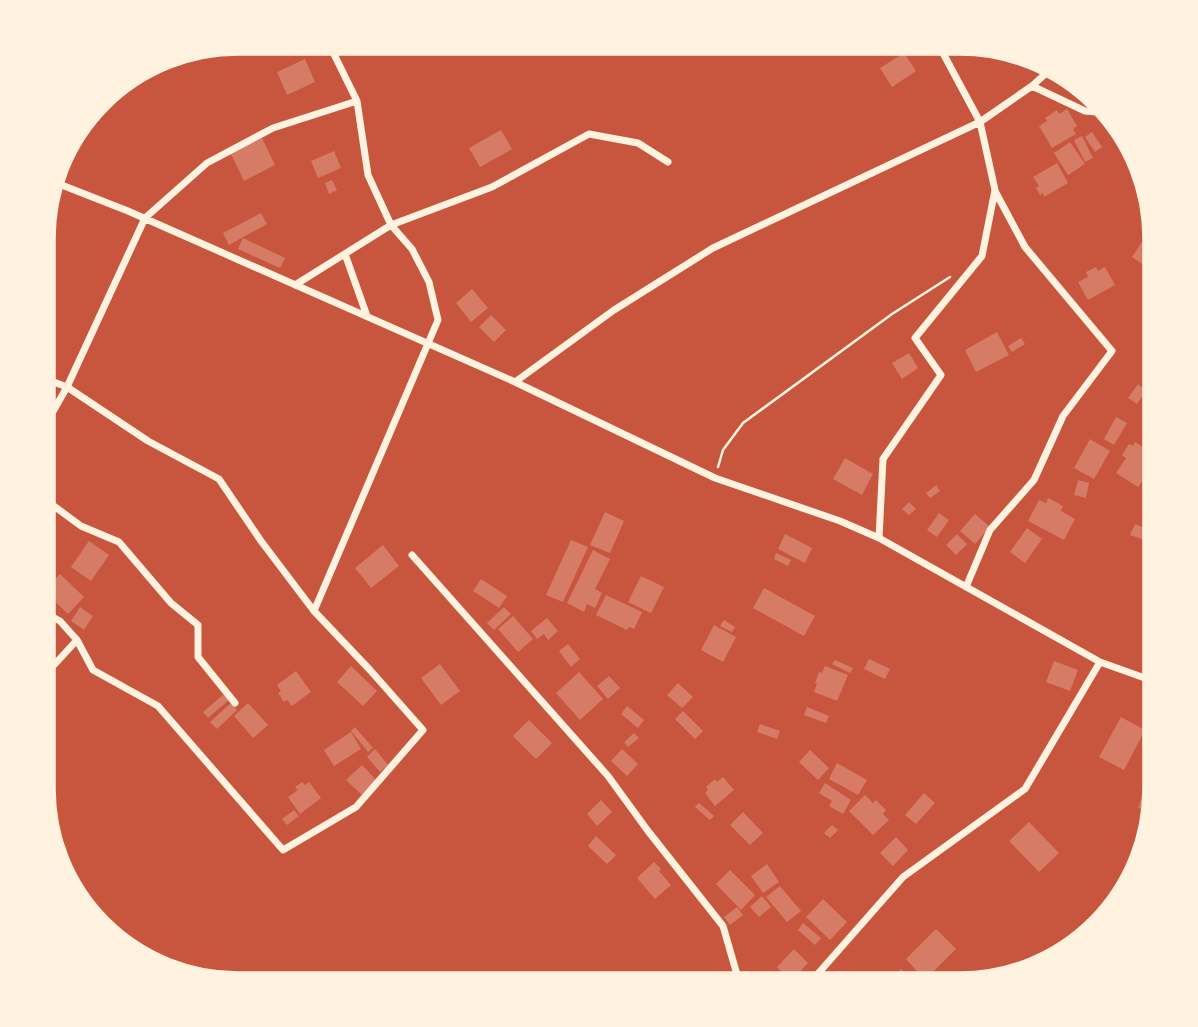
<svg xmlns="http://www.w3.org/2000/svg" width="1198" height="1027" font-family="'Space Grotesk',sans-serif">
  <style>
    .building { fill: #d67c66 }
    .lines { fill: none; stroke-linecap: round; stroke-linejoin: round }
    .path { stroke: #fff3e0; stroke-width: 2.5 }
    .minor { stroke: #fff3e0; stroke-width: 7 }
    .rim { fill: none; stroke: #fff3e0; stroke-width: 3.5 }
  </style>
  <rect width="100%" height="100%" fill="#c8553d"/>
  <path class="building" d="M904,53l12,18 -24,16 -12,-19z
    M305,59l10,23 -28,13 -10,-23z
    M1067,109l10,17 -4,3 3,5 -24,14 -13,-22 8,-5 -2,-3 12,-8 2,4z
    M501,130l11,19 -32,18 -11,-19z
    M1092,132l10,15 -7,5 -10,-15z
    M1082,136l11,22 -8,4 -11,-22z
    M262,138l13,27 -31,16 -13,-27z
    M1070,142l15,22 -17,11 -14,-22z
    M334,151l7,17 -23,10 -7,-17z
    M1057,163l11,20 -24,14 -1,-4 -3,2 -4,-7 3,-2 -6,-9z
    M332,180l5,10 -8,4 -4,-11z
    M261,213l6,11 -38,21 -6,-12z
    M1155,222l1,44 -4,5 -20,-14z
    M243,238l42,20 -5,10 -42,-19z
    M1096,267l2,4 7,-4 10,18 -27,15 -10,-18 10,-5 -2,-5z
    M472,289l16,19 -17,14 -15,-19z
    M491,315l15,15 -12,12 -15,-15z
    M997,332l12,23 -33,17 -11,-22z
    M1021,338l4,6 -13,8 -4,-6z
    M909,353l9,15 -16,11 -10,-16z
    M1138,384l8,7 -9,13 -9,-6z
    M1116,417l11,6 -13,22 -10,-6z
    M1090,439l20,12 -16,28 -20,-11z
    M1135,442l21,13v4l-3,5 3,2v6l-8,11 -5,-3 -5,7 -22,-14 10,-15 -4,-3 7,-11 4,2z
    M845,458l28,16 -11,21 -29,-16z
    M1078,480l11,3 -3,15 -12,-3z
    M936,485l4,6 -10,7 -4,-5z
    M1048,498l15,8 -2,5 14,8 -11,21 -36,-19 11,-21 7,3z
    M909,502l7,7 -7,6 -7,-6z
    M605,512l19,9 -14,32 -20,-8z
    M939,513l10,7 -12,17 -10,-7z
    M975,514l15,13 -15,17 -15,-13z
    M1135,524l14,6 -4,10 -15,-5z
    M1027,528l15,11 -17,24 -15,-11z
    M785,534l27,14 -7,15 -27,-14z
    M957,534l10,10 -11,11 -10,-10z
    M571,540l17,7 -25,55 -17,-7z
    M89,541l20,14 -18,26 -20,-14z
    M383,545l16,21 -28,22 -16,-20z
    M593,550l17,9 -15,30 7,4 -7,15 -8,-4 -3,8 -17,-9z
    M776,553l15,7 -3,6 -14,-7z
    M60,574l24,23 -16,17 -24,-23z
    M641,576l23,11 -13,26 -23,-11z
    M481,579l26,17 -8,12 -26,-17z
    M764,588l51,28 -11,20 -51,-28z
    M606,595l36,17 -8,17 -5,-2 -2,3 -31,-15z
    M80,607l13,9 -9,14 -13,-9z
    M504,607l7,7 -17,16 -7,-7z
    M513,616l20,23 -15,13 -20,-23z
    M547,618l11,13 -10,9 -4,-6 -7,5 -6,-8z
    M724,620l11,7 -3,5 -12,-6z
    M714,625l22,12 -13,25 -22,-12z
    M568,644l12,15 -9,8 -12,-16z
    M869,659l21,10 -5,10 -21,-10z
    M835,660l18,8 -3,5 -18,-9z
    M1054,661l24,9 -8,21 -24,-9z
    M440,664l20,27 -19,14 -20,-27z
    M351,666l26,25 -14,15 -26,-24z
    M825,666l23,9 -11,26 -23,-9 3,-8 -2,-1 4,-11 3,1z
    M296,671l15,21 -19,14 -5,-6 -3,2 -6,-9 3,-2 -4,-6z
    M579,672l24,27 -23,21 -24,-27z
    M609,676l11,12 -12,11 -11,-13z
    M678,683l15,14 -11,11 -15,-13z
    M224,694l5,6 -21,18 -5,-6z
    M231,703l6,7 -20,19 -7,-7z
    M248,703l20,22 -15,13 -19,-22z
    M627,706l17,14 -6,8 -17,-14z
    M807,707l22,9 -3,7 -22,-8z
    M683,711l20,20 -8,8 -20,-20z
    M1121,717l24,13 -21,40 -25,-13z
    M529,720l23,23 -16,16 -23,-23z
    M760,724l20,7 -3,8 -20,-7z
    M355,727l18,21 -5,4 -17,-21z
    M351,732l10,17 -27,17 -10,-16z
    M634,733l5,5 -11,9 -4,-5z
    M375,749l13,16 -8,7 -13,-15z
    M622,749l16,15 -11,12 -16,-15z
    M810,750l19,18 -11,12 -19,-18z
    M837,763l30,17 -9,15 -29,-16z
    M362,765l15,16 -15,14 -16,-15z
    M723,777l11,13 -19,16 -10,-13 3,-3 -2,-3 9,-8 2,3z
    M302,782l3,3 4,-3 12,16 -21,16 -12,-17 10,-7 -3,-3z
    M825,783l26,17 -8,14 -14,-8 3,-5 -13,-8z
    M1146,785l10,4 -5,24 -13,-5z
    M924,793l11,10 -19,21 -11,-9z
    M865,795l8,8 3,-3 10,10 -3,4 6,6 -16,15 -24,-24z
    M601,800l11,12 -15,14 -10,-12z
    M699,803l15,13 -4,4 -15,-13z
    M294,810l5,6 -12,9 -5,-6z
    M743,812l20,21 -13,12 -20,-20z
    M1029,822l30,31 -20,19 -30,-31z
    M832,825l6,5 -8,8 -6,-5z
    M596,836l20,19 -9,9 -19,-18z
    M896,837l12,13 -15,16 -13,-13z
    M654,862l7,7 -2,2 12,14 -16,14 -18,-21z
    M767,864l12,18 -16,11 -12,-17z
    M730,870l25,25 -14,15 -25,-26z
    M780,886l21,25 -14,11 -21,-25z
    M762,896l9,11 -12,10 -9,-10z
    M823,899l24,23 -17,18 -24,-23z
    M737,907l6,8 -13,10 -6,-8z
    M803,923l18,15 -6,7 -17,-15z
    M936,929l20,20 -31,31 -19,-21z
    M794,949l14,14 -17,18 -14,-14z
    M901,969l16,16h-32z"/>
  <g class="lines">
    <path class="path" d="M718,467l5,-17 20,-27 149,-109 58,-37"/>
    <path class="minor" d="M1032,86l53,25 23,2
      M54,182l74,29 387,171 200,96 125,43 39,17 221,124 56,20
      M345,254l22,62
      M295,285l96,-60 101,-38 97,-53 49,9 30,19
      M515,382l99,-72 99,-62 267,-126 -43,-80
      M43,429l24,-42 78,-169 62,-55 66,-35 84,-27
      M43,498l38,28 38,16 52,61 27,22v32l37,46
      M879,538l4,-79 58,-84 -26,-37 67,-82 13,-66 -15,-68 52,-36 21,-19
      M412,555l196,221 40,55 75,95 17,59
      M966,587l24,-57 44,-50 29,-64 49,-65 -87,-104 -30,-56
      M314,611l124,-291 -9,-38 -17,-33 -21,-24 -23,-50 -11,-74 -29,-59
      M43,612l17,9 17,19 16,30 65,36 125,144 73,-43 67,-77 -53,-60 -56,-59 -53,-70 -42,-62 -71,-38 -81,-54 -24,-9
      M43,677l34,-37
      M808,985l95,-108 122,-88 75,-127"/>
  </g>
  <path d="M0 0H1198V1027H0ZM238 54H960A184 184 0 0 1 1144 238V789A184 184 0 0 1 960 973H238A184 184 0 0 1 54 789V238A184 184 0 0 1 238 54Z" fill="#fff3e0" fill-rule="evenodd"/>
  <path class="rim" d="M238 54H960A184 184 0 0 1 1144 238V789A184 184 0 0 1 960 973H238A184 184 0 0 1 54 789V238A184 184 0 0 1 238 54Z"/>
</svg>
